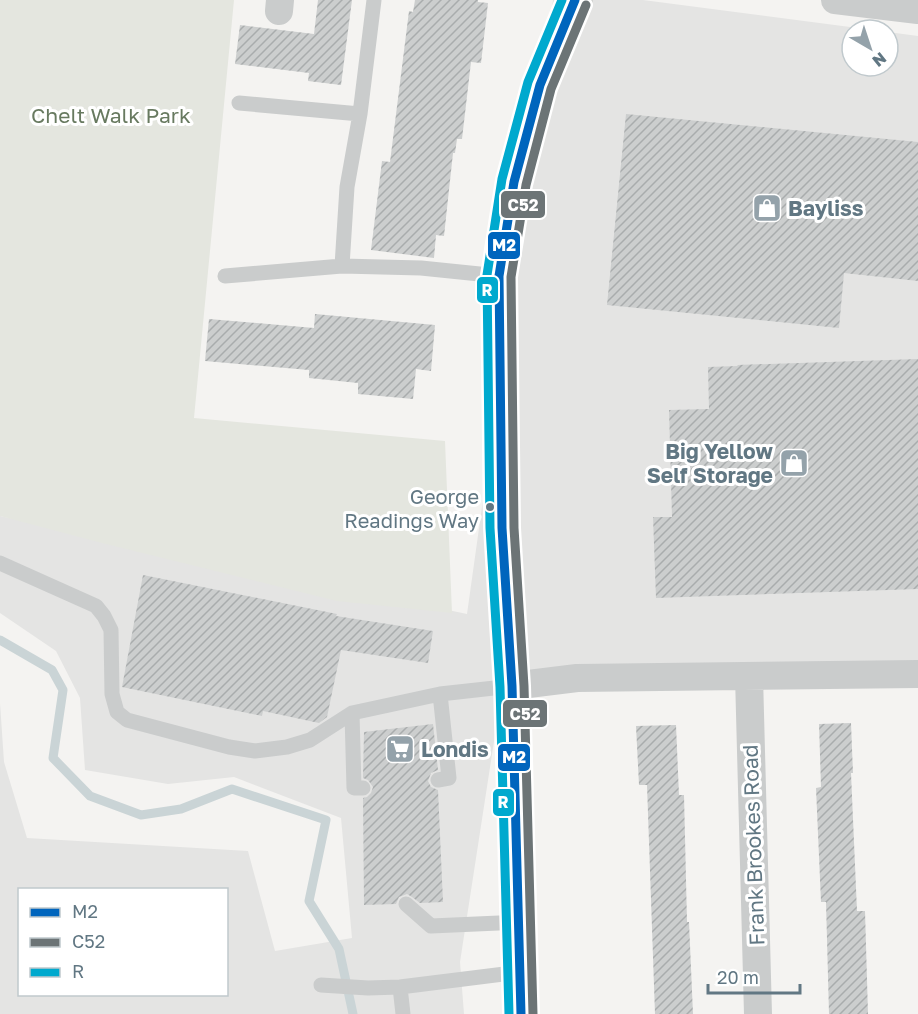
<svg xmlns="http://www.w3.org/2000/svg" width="918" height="1014" font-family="'Golos Text',sans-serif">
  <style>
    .built { fill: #e4e4e3; fill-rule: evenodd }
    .green { fill: #e4e6df }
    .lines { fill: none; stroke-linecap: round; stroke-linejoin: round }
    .stream { stroke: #cad4d6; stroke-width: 9 }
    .building { fill: url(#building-hatch) }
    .primary-casing { stroke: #d0d1d0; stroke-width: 36 }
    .lane { stroke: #cacccc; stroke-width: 15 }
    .street { stroke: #cacccc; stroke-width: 28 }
    .primary { stroke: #dfdfe0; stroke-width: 33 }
    .bus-1-casing { stroke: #fff; stroke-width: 14 }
    .bus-2-casing { stroke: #fff; stroke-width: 14 }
    .bus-3-casing { stroke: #fff; stroke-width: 14 }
    .bus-1 { stroke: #0065bd; stroke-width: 9 }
    .bus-2 { stroke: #6c7476; stroke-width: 9 }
    .bus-3 { stroke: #00a9ce; stroke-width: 9 }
    .bus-dot { fill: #617783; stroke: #fff; stroke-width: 2 }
    .labels { text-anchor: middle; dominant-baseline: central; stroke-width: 6; stroke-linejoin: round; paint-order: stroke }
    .bus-label { font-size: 20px; fill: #617783; stroke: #fff; text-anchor: end }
    .park-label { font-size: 21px; fill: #687a60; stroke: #fff }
    .poi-label { font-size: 21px; font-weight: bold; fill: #617783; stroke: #fff; text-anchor: start }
    .street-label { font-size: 21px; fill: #617783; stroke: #fff }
    .line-badge { stroke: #fff; stroke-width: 2 }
    .badge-label { font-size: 16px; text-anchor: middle; font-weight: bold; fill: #fff }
  </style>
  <defs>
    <pattern id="building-hatch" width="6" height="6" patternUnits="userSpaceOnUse" patternTransform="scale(1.5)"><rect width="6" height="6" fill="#cccece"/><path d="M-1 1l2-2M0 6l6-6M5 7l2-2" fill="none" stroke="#a9acad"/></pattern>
  </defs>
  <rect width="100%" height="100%" fill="#f4f3f1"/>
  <path class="built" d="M553,0h90l230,30h-21v36h36v-34l30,4v630l-417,30 -41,266 4,52h-464v-311l4,59 23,76 221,13 27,100 77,-13 -11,-120 -107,-41 -66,7 -83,-14 -5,-72 -24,-47 -56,-38v-97l467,98zM20,890h206v104h-206z"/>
  <path class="green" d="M0,0h234l-40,418 251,23 7,172 -115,-12 -235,-58 -102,-27z"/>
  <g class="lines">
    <path class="stream" d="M0,640l52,30 11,20 -10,68 37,38 51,19 40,-6 51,-20 94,31 -17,81 30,48 14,65"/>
  </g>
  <path class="building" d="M318,0h34l-11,85 -33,-4 1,-8 -74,-9 5,-39 74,9z
    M415,0h63v2l10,1 -7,60 -10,-1 -9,77h-5l-2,14h-2l-9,83 -8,-1 -2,23 -63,-8 11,-89 8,1 19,-151 4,1z
    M626,114l292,28v139l-74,-8 -5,55 -232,-23z
    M315,314l120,11 -4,46 -15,-2 -3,30 -55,-5v-11l-49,-5v-8l-104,-9 4,-42 105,9z
    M918,359v230l-262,9 -3,-81h19l-3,-107 40,-1 -1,-42 30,-1 -1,-1z
    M143,575l194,39 -1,2 97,15 -5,32 -87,-13 -14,67 -8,6 -56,-12 -1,5 -140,-29z
    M851,723l2,50h-2l6,138h8l3,103h-39l-3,-112h-5l-5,-114 5,-1 -2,-63z
    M433,724l5,46 -7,3 -3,8 3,6 7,3 5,112 -23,1 -8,-6 -5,-3 -8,3 -3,7 -32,1 -1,-107 4,-1 4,-4 2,-6 -5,-7 -5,-2 1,-46z
    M676,725l3,70h5l3,127h2l4,92h-38l-8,-229h-8l-3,-59z"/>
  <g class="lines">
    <g class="primary-casing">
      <path id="primary" d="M521,1014l-9,-328 -10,-158 -3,-252 15,-94 26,-97 35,-85"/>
    </g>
    <path class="lane" d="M239,103l121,11
      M342,266l5,-79 13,-73 14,-114
      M225,276l117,-10 79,2 78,8
      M0,563l96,43 8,10 7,14 1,64 5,18 10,8 102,27 26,4 32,-4 23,-7 42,-27
      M438,780l11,-2 -9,-84
      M363,788h-9l-2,-75 88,-19 72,-8
      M406,904l25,22 88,-4
      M321,985l47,3 32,-1 120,-15
      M400,987l3,27"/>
    <path class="street" d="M835,0l83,10
      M279,11l1,-11
      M749,676l9,338
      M512,686l65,-8 341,-4"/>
    <use href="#primary" class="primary"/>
    <g class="bus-1-casing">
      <path id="bus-1" d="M521,1014l-9,-328 -10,-158 -3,-252 15,-94 26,-97 35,-85"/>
    </g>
    <g class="bus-2-casing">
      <path id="bus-2" d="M533,1014l-9,-328 -10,-158 -3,-251 15,-92 25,-96 35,-84"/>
    </g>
    <g class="bus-3-casing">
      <path id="bus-3" d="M509,1014l-9,-327 -10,-159 -3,-253 15,-96 26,-97 34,-82"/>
    </g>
    <use href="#bus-1" class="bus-1"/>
    <use href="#bus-2" class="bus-2"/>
    <use href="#bus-3" class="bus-3"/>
  </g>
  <defs>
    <g id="shop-square" transform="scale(1.5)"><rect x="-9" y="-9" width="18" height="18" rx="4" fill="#94a2aa" stroke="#fff"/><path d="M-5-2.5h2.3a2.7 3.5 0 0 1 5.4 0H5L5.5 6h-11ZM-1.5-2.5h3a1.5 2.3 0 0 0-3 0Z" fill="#fff"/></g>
    <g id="supermarket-square" transform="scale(1.5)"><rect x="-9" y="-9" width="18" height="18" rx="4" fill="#94a2aa" stroke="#fff"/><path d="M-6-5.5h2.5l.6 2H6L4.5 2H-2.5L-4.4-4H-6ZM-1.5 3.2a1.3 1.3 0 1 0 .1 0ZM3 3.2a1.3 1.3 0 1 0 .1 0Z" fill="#fff"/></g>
  </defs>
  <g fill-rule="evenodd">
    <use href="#shop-square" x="767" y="208"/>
    <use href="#shop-square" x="794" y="463"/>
    <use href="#supermarket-square" x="400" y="749"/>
  </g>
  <circle class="bus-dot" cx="490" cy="507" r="5"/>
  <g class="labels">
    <g class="bus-label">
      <text x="479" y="496">George<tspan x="479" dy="24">Readings Way</tspan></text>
    </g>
    <g class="park-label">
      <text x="111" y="115">Chelt Walk Park</text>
    </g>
    <g class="poi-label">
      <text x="788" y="208">Bayliss</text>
      <text x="773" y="451" text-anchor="end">Big Yellow<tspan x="773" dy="24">Self Storage</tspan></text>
      <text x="421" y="749">Londis</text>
    </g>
    <g class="street-label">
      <text transform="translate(753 845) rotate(-92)">Frank Brookes Road</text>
    </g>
  </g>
  <g class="line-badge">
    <rect x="500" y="190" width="46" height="29" rx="6" fill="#6c7476"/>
    <rect x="487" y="231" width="34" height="29" rx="6" fill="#0065bd"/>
    <rect x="476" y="276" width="23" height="28" rx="6" fill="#00a9ce"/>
    <rect x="502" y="699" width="46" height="29" rx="6" fill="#6c7476"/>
    <rect x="497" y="743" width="34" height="29" rx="6" fill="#0065bd"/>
    <rect x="492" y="788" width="23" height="29" rx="6" fill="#00a9ce"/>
  </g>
  <g class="badge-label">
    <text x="523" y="211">C52</text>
    <text x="504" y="251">M2</text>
    <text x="487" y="296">R</text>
    <text x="525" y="720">C52</text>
    <text x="514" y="763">M2</text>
    <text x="503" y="808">R</text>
  </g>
  <rect x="18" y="888" width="210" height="108" fill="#ffffff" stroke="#c0c9cd" stroke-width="1.5"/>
  <rect x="30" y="908" width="30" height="9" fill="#0065bd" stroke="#c0c9cd" stroke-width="1.5"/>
  <text x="72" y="918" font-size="18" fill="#617783">M2</text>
  <rect x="30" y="938" width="30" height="9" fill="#6c7476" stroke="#c0c9cd" stroke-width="1.5"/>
  <text x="72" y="948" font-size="18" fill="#617783">C52</text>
  <rect x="30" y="968" width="30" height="9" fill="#00a9ce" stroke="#c0c9cd" stroke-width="1.5"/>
  <text x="72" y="978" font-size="18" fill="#617783">R</text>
  <g transform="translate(870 48) rotate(141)"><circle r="28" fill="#ffffff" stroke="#c0c9cd" stroke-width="1.5"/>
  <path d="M0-4.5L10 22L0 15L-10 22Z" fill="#94a2aa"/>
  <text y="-9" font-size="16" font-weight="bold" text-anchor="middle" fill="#617783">N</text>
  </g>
  <path d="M708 984v9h92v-9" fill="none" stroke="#617783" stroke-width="3"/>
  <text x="717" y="984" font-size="18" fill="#617783" stroke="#ffffff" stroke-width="4.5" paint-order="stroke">20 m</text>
</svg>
